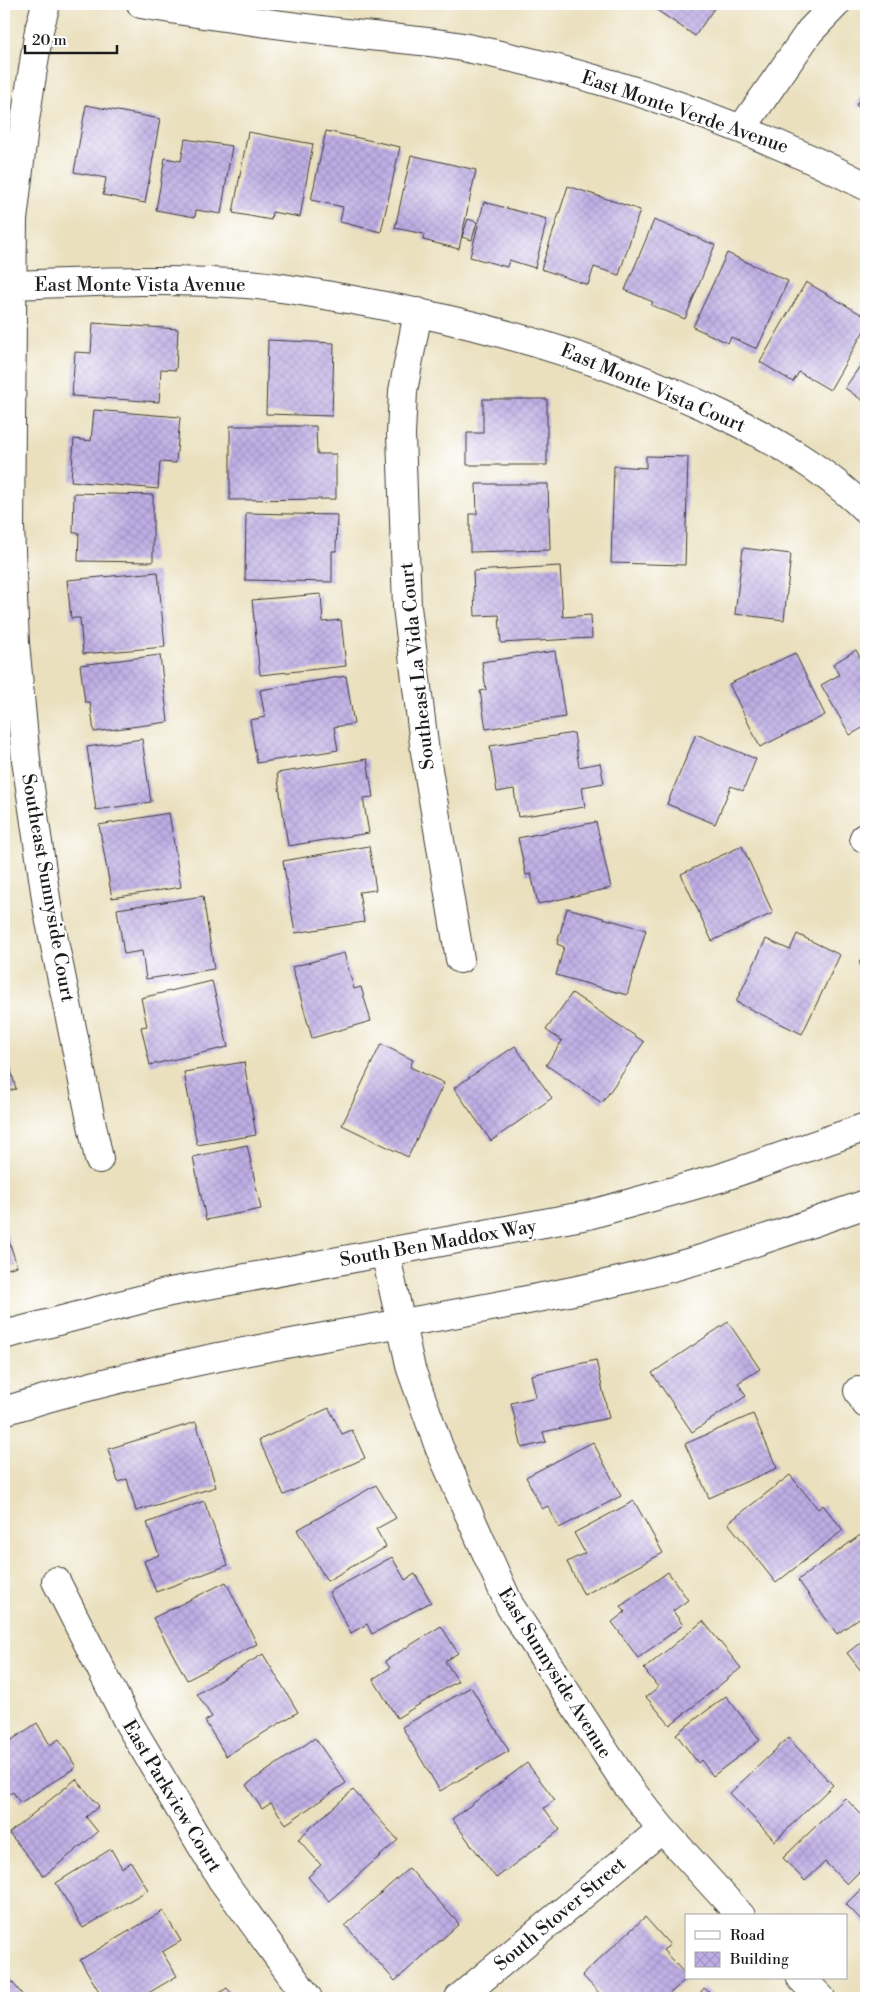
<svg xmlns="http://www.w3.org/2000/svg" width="870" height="2002" font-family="'Libre Bodoni',serif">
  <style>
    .building { fill: url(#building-cross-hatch) }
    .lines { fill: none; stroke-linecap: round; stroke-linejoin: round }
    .street-casing { stroke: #3b3934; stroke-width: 30 }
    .secondary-casing { stroke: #3b3934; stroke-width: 30 }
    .street { stroke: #fff; stroke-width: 28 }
    .secondary { stroke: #fff; stroke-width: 28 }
    .labels { text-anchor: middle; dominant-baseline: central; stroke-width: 4.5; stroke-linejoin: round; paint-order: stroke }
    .street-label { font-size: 19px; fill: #1c1c1c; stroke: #fff }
  </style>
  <defs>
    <pattern id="building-cross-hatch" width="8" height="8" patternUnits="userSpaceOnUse" patternTransform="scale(1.25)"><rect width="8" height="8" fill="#beade4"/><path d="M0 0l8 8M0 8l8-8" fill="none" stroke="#a394c3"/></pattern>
  </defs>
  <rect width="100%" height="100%" fill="#fff"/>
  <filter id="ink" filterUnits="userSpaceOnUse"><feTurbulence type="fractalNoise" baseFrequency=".02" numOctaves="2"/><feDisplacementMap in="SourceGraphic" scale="10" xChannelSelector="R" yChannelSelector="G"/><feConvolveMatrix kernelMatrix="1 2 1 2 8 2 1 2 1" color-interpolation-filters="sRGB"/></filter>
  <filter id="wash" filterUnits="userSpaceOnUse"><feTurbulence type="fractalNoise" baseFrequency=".0096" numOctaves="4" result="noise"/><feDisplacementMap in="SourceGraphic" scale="20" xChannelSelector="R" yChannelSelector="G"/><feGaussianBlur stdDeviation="1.12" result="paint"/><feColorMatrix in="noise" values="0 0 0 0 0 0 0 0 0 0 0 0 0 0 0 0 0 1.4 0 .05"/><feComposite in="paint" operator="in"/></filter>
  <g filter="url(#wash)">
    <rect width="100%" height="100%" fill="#eae0be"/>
    <g id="blocks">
      <path class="building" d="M648,4h69l-22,32z
        M866,89v22l-10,-6z
        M86,105l74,14 -15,84 -42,-8 3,-17 -32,-6z
        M326,131l74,16 -19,85 -41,-10 3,-15 -32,-7z
        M248,132l65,12 -13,73 -28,-5 -1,8 -38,-7z
        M185,139l47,7 -11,68 -25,-4 -1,7 -39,-7 9,-52 16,3z
        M411,155l65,15 -17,79 -36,-9 1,-6 -29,-6z
        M568,186l72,24 -21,65 -25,-8 -6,18 -47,-16z
        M484,202l63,17 -12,49 -26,-8 -2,7 -37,-10z
        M468,219l9,3 -5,18 -10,-3z
        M654,220l61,25 -30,74 -34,-14 2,-3 -28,-12z
        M727,253l61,28 -31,68 -26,-12 -3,6 -35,-16z
        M806,282l60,35v10l-36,63 -31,-18 -6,10 -33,-20z
        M93,323l85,6 -2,41 -15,-1 -2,33 -87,-6 3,-44 16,1z
        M268,340l66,3 -2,73 -66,-2z
        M866,357v46l-21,-15z
        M483,399h64v66h-80v-32h16z
        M94,410l86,7 -4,46 -16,-1 -2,27 -87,-8 3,-42 17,2z
        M230,426h86l1,28h19v45l-106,1z
        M646,456l42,1 -3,108 -74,-2 3,-97 32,2z
        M476,484h72l2,66 -80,2v-38h7z
        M74,493l79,2v67l-75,-1 1,-28h-6z
        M246,513l91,2 -1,36h-4v31l-87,-2z
        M743,548l48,6 -7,66 -49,-6z
        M560,566l3,51 28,-2 1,23 -91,5 -2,-28 -24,1 -2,-45z
        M158,572l7,75 -82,7 -3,-36h-9l-4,-38z
        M321,594l2,28 18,-2 5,46 -86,9 -8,-75z
        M856,650l10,18v58l-16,9 -29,-50 18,-10 -6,-11z
        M555,651l10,66 -79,12 -6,-38 6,-1 -4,-28z
        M795,653l30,62 -65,32 -31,-63z
        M160,655l8,67 -74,10 -4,-30h-5l-5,-37z
        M346,676l8,48 -20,3 4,23 -81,13 -7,-43 15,-3 -5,-27z
        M574,733l5,34 21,-4 4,20 -22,4 3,20 -67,10 -4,-28 -17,3 -7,-46z
        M696,734l60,25 -13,32 -12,-5 -16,38 -48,-20z
        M142,739l9,63 -55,8 -9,-63z
        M367,759l6,38 -10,1 6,35 -81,13 -11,-73z
        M169,813l12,74 -69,11 -13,-73z
        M596,822l15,66 -73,16 -7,-30 -5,1 -8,-37z
        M369,846l7,44 -17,2 5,30 -69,11 -12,-72z
        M742,846l31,67 -61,28 -31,-67z
        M203,896l11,73 -68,10 -4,-28 -18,3 -7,-45z
        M567,908l79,22 -19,65 -71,-20 8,-28 -7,-3z
        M797,934l43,21 -38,79 -66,-32 30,-63 24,11z
        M344,953l10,36 7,-2 10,34 -59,17 -20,-71z
        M866,958v24l-7,-21z
        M212,981l16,66 -78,18 -9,-38 6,-1 -6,-28z
        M572,993l72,49 -42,61 -56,-38 16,-24 -16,-11z
        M4,1044l12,45 -12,3z
        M381,1044l32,16 -3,7 34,16 -36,74 -66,-32z
        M515,1046l37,52 -61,43 -37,-53z
        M244,1062l12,73 -59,10 -13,-73z
        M247,1145l14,64 -55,11 -13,-63z
        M4,1225l13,41 -13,4z
        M728,1322l32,47 -22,14 8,13 -54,36 -40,-59z
        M596,1360l13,58 -66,14 3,10 -24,6 -11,-45 25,-6 -5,-22z
        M329,1408l13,26 10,-4 13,28 -81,37 -25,-55z
        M753,1414l24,54 -68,30 -24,-54z
        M196,1422l20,65 -80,24 -9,-32 -9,3 -10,-33z
        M593,1442l28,54 -62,32 -11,-22 -6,3 -16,-32z
        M790,1475l28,34 5,-4 20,25 -67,53 -48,-60z
        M376,1485l20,33 -20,11 10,18 -59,34 -30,-51z
        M204,1501l24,64 -72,27 -12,-31 15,-6 -12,-32z
        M634,1501l29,52 -79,42 -17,-33 18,-9 -11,-20z
        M866,1531v82l-29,21 -39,-54z
        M392,1557l13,23 10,-6 16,28 -59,32 -5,-10 -16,9 -22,-41z
        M668,1572l20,28 -15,11 10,14 -45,33 -26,-36 13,-10 -4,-6z
        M226,1582l31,62 -70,36 -34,-62z
        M703,1621l38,47 -71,57 -24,-28 12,-10 -14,-18z
        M441,1626l17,27 -13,8 13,20 -61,37 -24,-39 17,-11 -5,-7z
        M866,1638v39l-19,-24z
        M263,1654l35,58 -72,44 -21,-35 7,-4 -15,-23z
        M471,1687l38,64 -69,40 -38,-64z
        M726,1696l34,44 -47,36 -12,-16 -3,3 -22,-29z
        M37,1723l13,22 9,-6 17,28 -56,36 -7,-11 -9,5v-52z
        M315,1738l31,45 -60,41 -15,-21 -9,6 -16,-24z
        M788,1738l45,47 -58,56 -45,-48z
        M527,1763l28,37 -11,8 16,22 -64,48 -44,-59z
        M76,1779l23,27 -13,11 12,15 -54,44 -35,-43z
        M353,1790l45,50 -69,61 -21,-24 13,-12 -23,-26z
        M845,1798l21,21v46l-19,19 -22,-22 -20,19 -22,-23z
        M111,1849l11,19 9,-6 17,28 -65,38 -27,-45z
        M409,1868l50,56 -64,57 -50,-56z
        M866,1884v41l-20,-21z
        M163,1911l18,30 -19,11 15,24 -37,22h-37l-23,-38z
        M645,1917l25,28 -7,5 23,25v4l-21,19h-61l-22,-23z
        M4,1972l21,26h-21z
        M227,1988l8,10h-23z
        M704,1988l12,10h-20z"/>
    </g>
  </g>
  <g filter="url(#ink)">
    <use href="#blocks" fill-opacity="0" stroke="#3b3934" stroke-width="1"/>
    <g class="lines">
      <g class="street-casing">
        <path id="street" d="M46,4l-7,26 -15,97 -11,93 -3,307 5,116 11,117 22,152 51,247
          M141,4c74,13 147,22 221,31 35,4 71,6 105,13 139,28 274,74 399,138
          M742,128l68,-97 26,-27
          M11,285c79,-3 157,-7 236,-1 39,3 78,11 117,18 126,23 248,59 363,115 50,25 99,53 139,93
          M418,312l-15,79 -2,44 6,172 18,145 35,207
          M864,838l2,-1
          M385,1252l26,117 28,78 71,159 116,178 36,45 79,87
          M858,1391l8,13
          M56,1581l72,141 94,158 86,118
          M801,1978l20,20
          M459,1998l203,-169"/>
      </g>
      <g class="secondary-casing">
        <path id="secondary" d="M4,1335l166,-43 418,-77 132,-37 146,-51
          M4,1411c196,-62 401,-83 602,-127 89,-20 175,-50 260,-80"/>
      </g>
      <use href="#street" class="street"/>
      <use href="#secondary" class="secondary"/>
    </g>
  </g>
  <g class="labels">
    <g class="street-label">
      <text transform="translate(685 112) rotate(19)">East Monte Verde Avenue</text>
      <text x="140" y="285">East Monte Vista Avenue</text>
      <text transform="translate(653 388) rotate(23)">East Monte Vista Court</text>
      <text transform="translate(417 666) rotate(-96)">Southeast La Vida Court</text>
      <text transform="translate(48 888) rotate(80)">Southeast Sunnyside Court</text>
      <text transform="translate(438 1243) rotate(-10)">South Ben Maddox Way</text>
      <text transform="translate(555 1673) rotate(58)">East Sunnyside Avenue</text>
      <text transform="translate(172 1796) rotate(59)">East Parkview Court</text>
      <text transform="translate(560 1914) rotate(-40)">South Stover Street</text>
    </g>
  </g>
  <rect width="870" height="2002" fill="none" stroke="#fff" stroke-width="20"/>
  <rect x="685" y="1914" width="162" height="65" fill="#ffffff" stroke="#a4a4a4"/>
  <rect x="695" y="1931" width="25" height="8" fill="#ffffff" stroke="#a4a4a4"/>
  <text x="730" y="1940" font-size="15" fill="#1c1c1c">Road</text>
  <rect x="695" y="1952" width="25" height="15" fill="url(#building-cross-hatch)" stroke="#a4a4a4"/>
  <text x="730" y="1964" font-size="15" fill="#1c1c1c">Building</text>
  <path d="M25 45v8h92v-8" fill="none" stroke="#1c1c1c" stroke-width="2.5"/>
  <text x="32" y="45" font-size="15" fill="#1c1c1c" stroke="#ffffff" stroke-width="4" paint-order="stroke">20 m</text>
</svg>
